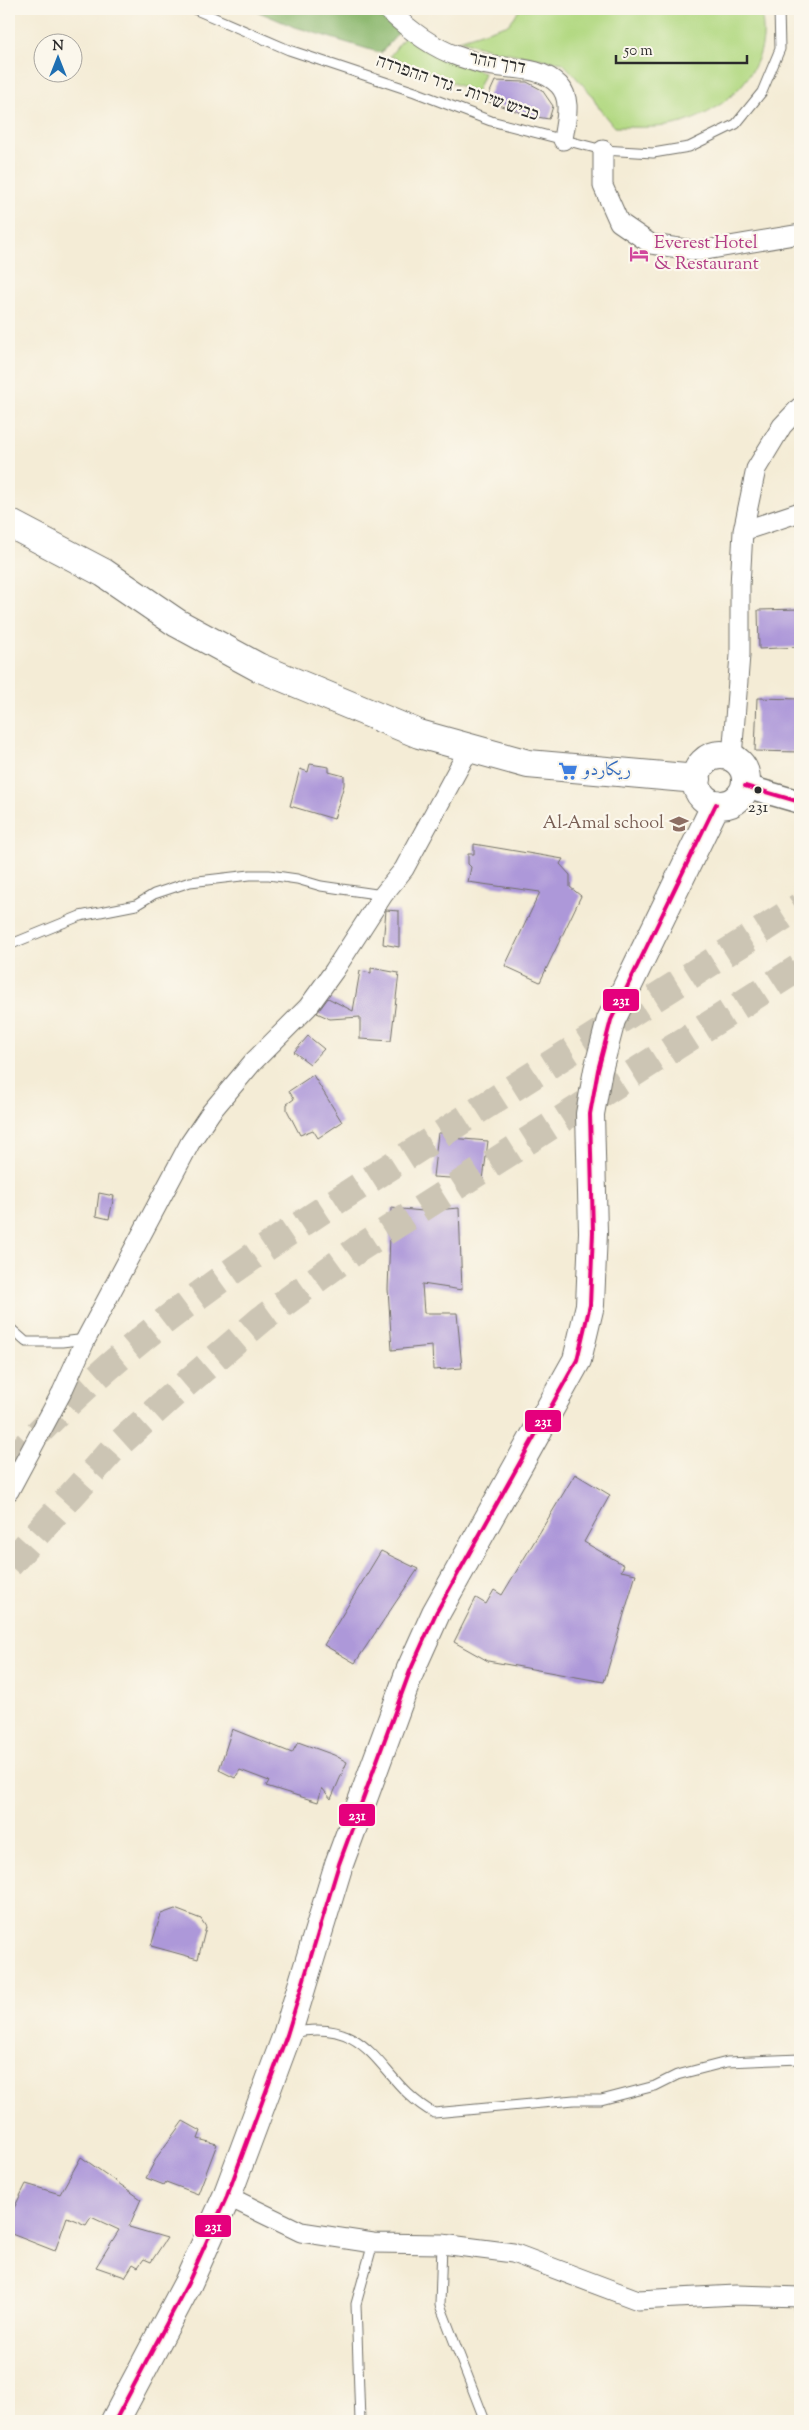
<svg xmlns="http://www.w3.org/2000/svg" width="809" height="2430" font-family="'Sorts Mill Goudy',Amiri,'Frank Ruhl Libre',serif">
  <style>
    .green { fill: #b3d983; stroke: #6f8257 }
    .forest { fill: #8eb971; stroke: #5c724e }
    .lines { fill: none; stroke-linecap: round; stroke-linejoin: round }
    .stream { stroke: #77b1e7; stroke-width: 5 }
    .building { fill: #ad98d9 }
    .trunk-tunnel { stroke: #ccc5b4; stroke-width: 28; stroke-dasharray: 28 14; stroke-linecap: butt }
    .service-casing { stroke: #716f67; stroke-width: 11 }
    .minor-casing { stroke: #716f67; stroke-width: 21 }
    .tertiary-casing { stroke: #716f67; stroke-width: 25 }
    .primary-casing { stroke: #716f67; stroke-width: 30 }
    .service { stroke: #fff; stroke-width: 9 }
    .minor { stroke: #fff; stroke-width: 19 }
    .tertiary { stroke: #fff; stroke-width: 22 }
    .primary { stroke: #fff; stroke-width: 28 }
    .bus-1-casing { stroke: #fbf7ec; stroke-width: 8 }
    .bus-1 { stroke: #e5007d; stroke-width: 4 }
    .bus-dot { fill: #2b2b2b; stroke: #fbf7ec; stroke-width: 2 }
    .labels { text-anchor: middle; dominant-baseline: central; stroke-width: 4.5; stroke-linejoin: round; paint-order: stroke }
    .bus-label { font-size: 17px; fill: #2b2b2b; stroke: #fbf7ec }
    .street-label { font-size: 18px; fill: #2b2b2b; stroke: #fbf7ec }
    .hotel-label { font-size: 18px; fill: #b23c85; stroke: #fbf7ec; text-anchor: start }
    .shop-label { font-size: 18px; fill: #366cbe; stroke: #fbf7ec; text-anchor: start }
    .education-label { font-size: 18px; fill: #785e54; stroke: #fbf7ec; text-anchor: end }
    .line-badge { stroke: #fbf7ec; stroke-width: 2 }
    .badge-label { font-size: 14px; text-anchor: middle; font-weight: bold; fill: #fff }
  </style>
  <rect width="100%" height="100%" fill="#fbf7ec"/>
  <filter id="ink" filterUnits="userSpaceOnUse"><feTurbulence type="fractalNoise" baseFrequency=".02" numOctaves="2"/><feDisplacementMap in="SourceGraphic" scale="10" xChannelSelector="R" yChannelSelector="G"/><feConvolveMatrix kernelMatrix="1 2 1 2 8 2 1 2 1" color-interpolation-filters="sRGB"/></filter>
  <filter id="wash" filterUnits="userSpaceOnUse"><feTurbulence type="fractalNoise" baseFrequency=".0096" numOctaves="4" result="noise"/><feDisplacementMap in="SourceGraphic" scale="20" xChannelSelector="R" yChannelSelector="G"/><feGaussianBlur stdDeviation="1.12" result="paint"/><feColorMatrix in="noise" values="0 0 0 0 0 0 0 0 0 0 0 0 0 0 0 0 0 1.4 0 .05"/><feComposite in="paint" operator="in"/></filter>
  <g filter="url(#wash)">
    <rect width="100%" height="100%" fill="#f4ecd6"/>
    <path class="green" d="M520,9h241c1,9 3,21 2,30 -5,46 -53,81 -95,87 -17,2 -36,1 -54,1l-14,-17 -8,-15 -29,-32 -71,-13 -33,-10 50,-16z
      M407,34l77,39 -8,20 -86,-37z"/>
    <path class="forest" d="M252,9h129l21,20 -21,24 -89,-27z"/>
    <g class="lines">
      <path class="stream" d="M9,1117l1,-1"/>
    </g>
    <g id="blocks">
      <path class="building" d="M495,81l32,1 15,8 11,16 -4,13 -18,-3 -45,-15z
        M800,609v38l-41,2 -1,-39z
        M757,698l43,1v53l-45,-1z
        M310,764l19,3v5l15,4v9l-10,34 -44,-13 10,-37 8,3z
        M474,844l89,15 -3,5 10,11v12l11,9 -41,86 -35,-16 35,-74 -72,-10 3,-15 -3,-3v-10h6z
        M386,910l13,1v36l-16,-3z
        M371,968l28,5 -8,68 -31,-2v-22l-30,2 -13,-6 11,-15 25,13 7,-40 11,2z
        M308,1036l16,13 -14,15 -16,-12z
        M313,1075l29,47 -24,16 -5,-8 -13,5 -13,-25v-6l7,-5 -5,-8z
        M438,1133h13v5l37,3 -5,39 -50,-3z
        M99,1193l15,3 -5,23 -13,-3z
        M391,1208l32,3 36,-3 3,82 -40,-6 2,29h33l5,55 -29,2 -1,-24 -40,4 -4,-61z
        M575,1474l35,21 -26,47 40,23 -3,6 15,3 -32,108 -116,-21 -34,-19 22,-44 10,6 8,-14 8,5z
        M381,1551l37,18 -63,94 -31,-18z
        M232,1729l60,24 6,-11 36,13 13,7 -16,37 -9,-11 -4,14 -52,-16 3,-5 -29,-11 -5,8 -16,-8z
        M175,1909l26,10 5,8 -8,32 -47,-13 10,-32z
        M183,2121l18,10 -3,8 19,5 -19,50 -32,-12 -2,3 -18,-7 11,-21z
        M81,2157l60,42 -12,28 38,11 -16,24 -7,-3 -6,8 -5,-3 -8,13 -29,-10 23,-37 -28,-13 -5,8 -19,-8 -12,34 -46,-18v-15l17,-34 34,10z"/>
    </g>
  </g>
  <g filter="url(#ink)">
    <use href="#blocks" fill-opacity="0" stroke="#716f67" stroke-width="1"/>
    <g class="lines">
      <path class="trunk-tunnel" d="M9,1464c117,-130 258,-219 404,-312 129,-83 258,-164 387,-246
        M9,1565l103,-115 63,-57 87,-74 96,-70 442,-282"/>
      <g class="service-casing">
        <path id="service" d="M194,9l95,41 126,42 76,29 112,29 50,3 36,-6 47,-23 26,-32 18,-43 -1,-40
          M9,945l71,-29 56,-11 18,-11 36,-12 60,-7h19l28,4 24,7 62,9
          M9,1327l17,15h36l24,-3
          M292,2033c83,-18 85,49 142,80l140,-13h27l54,-14 22,-11 50,-13 73,-3
          M442,2244l-2,61 45,116
          M797,2297l3,28
          M360,2421l-4,-117 17,-61"/>
      </g>
      <g class="minor-casing">
        <path id="minor" d="M387,9c20,19 44,38 70,47 9,3 20,7 30,9 24,5 53,0 72,20 14,15 6,37 4,55
          M603,150v36l16,36 32,22 49,7 100,-17
          M743,531l57,-19
          M732,757l8,-102v-69l3,-55 13,-62 26,-43 18,-19
          M9,1491l53,-99 24,-53 104,-196 21,-31 42,-50 55,-55 26,-36 49,-76 21,-26 66,-122
          M227,2196l74,36 72,11 69,1 71,9 125,47 98,-5 64,2"/>
      </g>
      <g class="tertiary-casing">
        <path id="tertiary" d="M745,786l55,16"/>
      </g>
      <g class="primary-casing">
        <path id="primary" d="M9,523l95,50 73,50 81,44 161,67 109,30 169,15
          M696 780a25 25 0 1 1 50 0a25 25 0 1 1-50 0Z
          M115,2421l73,-138 39,-87 60,-161 52,-171 71,-193 26,-58 141,-253 13,-55 3,-73 -3,-118 8,-44 13,-50 105,-216"/>
      </g>
      <use href="#service" class="service"/>
      <use href="#minor" class="minor"/>
      <use href="#tertiary" class="tertiary"/>
      <use href="#primary" class="primary"/>
      <g class="bus-1-casing">
        <path id="bus-1" d="M745,786l55,16
          M115,2421l73,-138 39,-87 60,-161 52,-171 71,-193 26,-58 141,-253 13,-55 3,-73 -3,-118 8,-44 13,-50 105,-216"/>
      </g>
      <use href="#bus-1" class="bus-1"/>
    </g>
  </g>
  <defs>
    <g id="hotel-bare" transform="scale(1.5)"><path d="M-6-4.5h1.5V1H6V5H4.5V3h-9V5H-6ZM-4 0a1.8 1.8 0 1 1 3.6 0ZM.5 0V-2.5h3Q6-2.5 6 0Z" fill="#d1479c" stroke="#fbf7ec" stroke-width="2.5" paint-order="stroke"/></g>
    <g id="supermarket-bare" transform="scale(1.5)"><path d="M-6-5.5h2.5l.6 2H6L4.5 2H-2.5L-4.4-4H-6ZM-1.5 3.2a1.3 1.3 0 1 0 .1 0ZM3 3.2a1.3 1.3 0 1 0 .1 0Z" fill="#3f7fe0" stroke="#fbf7ec" stroke-width="2.5" paint-order="stroke"/></g>
    <g id="school-bare" transform="scale(1.5)"><path d="M0-5L7-2L0 1L-7-2ZM-4 1L0 2.5L4 1V4Q0 6-4 4Z" fill="#8d6e63" stroke="#fbf7ec" stroke-width="2.5" paint-order="stroke"/></g>
  </defs>
  <g fill-rule="evenodd">
    <use href="#hotel-bare" x="639" y="254"/>
    <use href="#supermarket-bare" x="568" y="771"/>
    <use href="#school-bare" x="679" y="824"/>
  </g>
  <circle class="bus-dot" cx="758" cy="790" r="4.5"/>
  <g class="labels">
    <g class="bus-label">
      <text x="758" y="808">231</text>
    </g>
    <g class="street-label">
      <text transform="translate(497 64) rotate(11)">דרך ההר</text>
      <text transform="translate(457 89) rotate(19)">כביש שירות - גדר ההפרדה</text>
    </g>
    <g class="hotel-label">
      <text x="654" y="244">Everest Hotel<tspan x="654" dy="21">&amp; Restaurant</tspan></text>
    </g>
    <g class="shop-label">
      <text x="583" y="771">ريكاردو</text>
    </g>
    <g class="education-label">
      <text x="664" y="824">Al-Amal school</text>
    </g>
  </g>
  <g class="line-badge">
    <rect x="602" y="988" width="38" height="24" rx="5" fill="#e5007d"/>
    <rect x="524" y="1409" width="38" height="24" rx="5" fill="#e5007d"/>
    <rect x="338" y="1803" width="38" height="24" rx="5" fill="#e5007d"/>
    <rect x="194" y="2214" width="38" height="24" rx="5" fill="#e5007d"/>
  </g>
  <g class="badge-label">
    <text x="621" y="1005">231</text>
    <text x="543" y="1426">231</text>
    <text x="357" y="1820">231</text>
    <text x="213" y="2231">231</text>
  </g>
  <rect width="809" height="2430" fill="none" stroke="#fbf7ec" stroke-width="30"/>
  <g transform="translate(58 58)"><circle r="24" fill="#fbf7ec" stroke="#a8a59f"/>
  <path d="M0-4L9 19L0 12L-9 19Z" fill="#1f6fb2"/>
  <text y="-8" font-size="14" font-weight="bold" text-anchor="middle" fill="#2b2b2b">N</text>
  </g>
  <path d="M616 55v8h131v-8" fill="none" stroke="#2b2b2b" stroke-width="2.5"/>
  <text x="624" y="55" font-size="15" fill="#2b2b2b" stroke="#fbf7ec" stroke-width="4" paint-order="stroke">50 m</text>
</svg>
